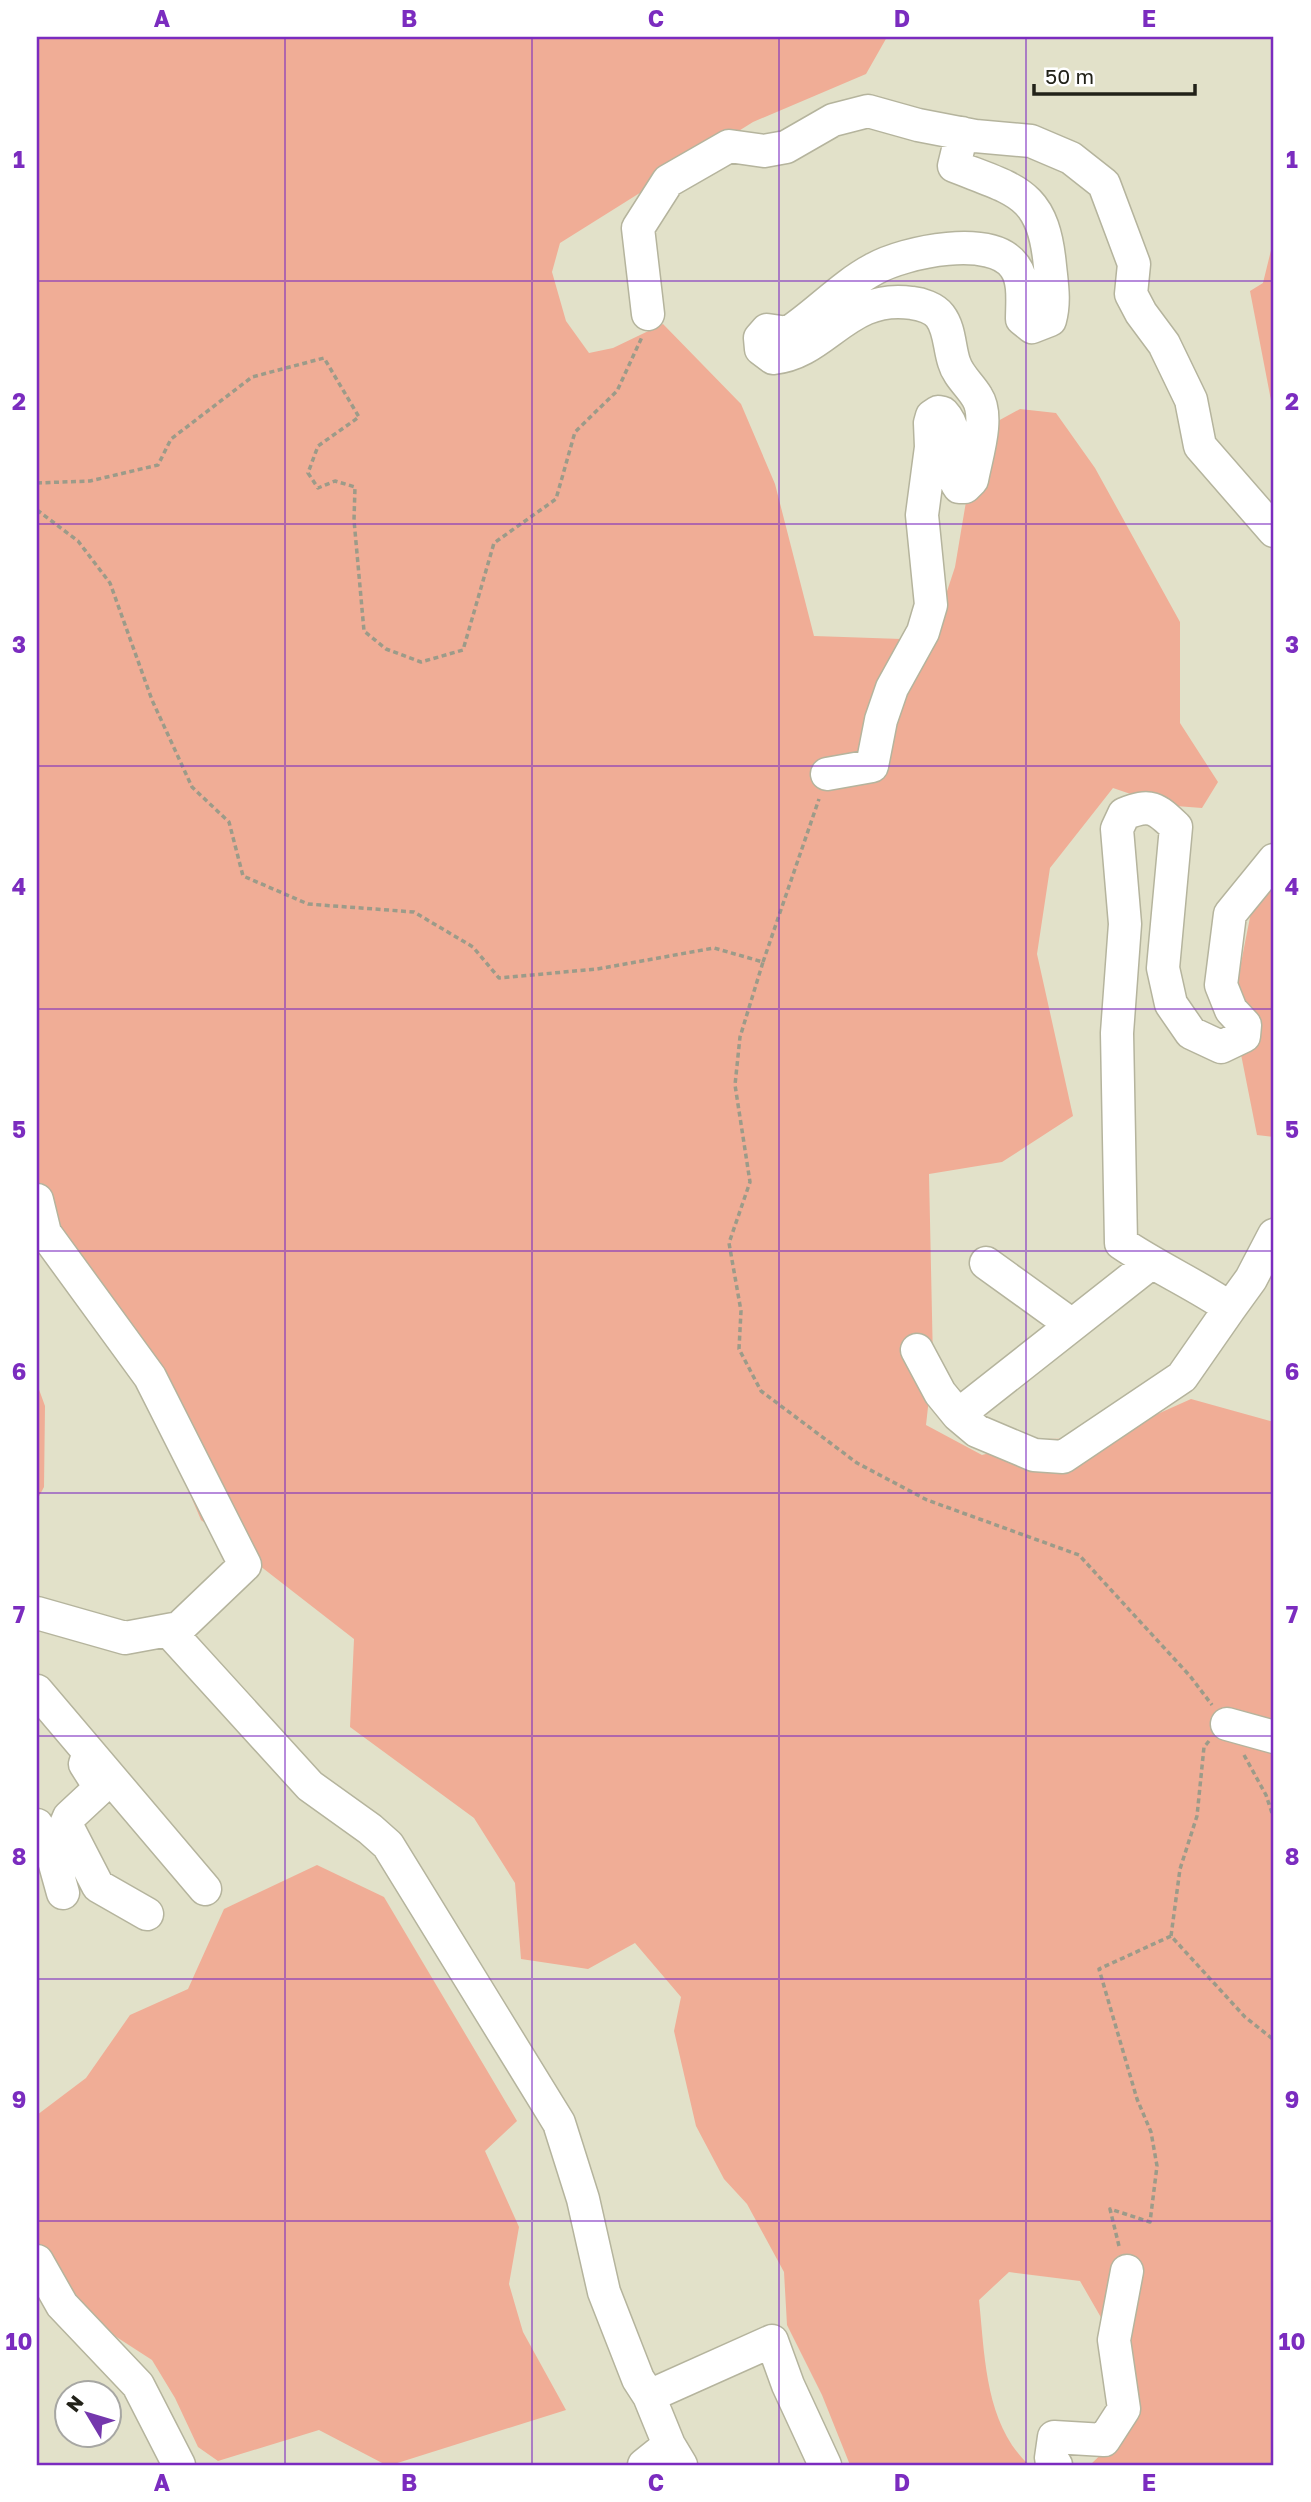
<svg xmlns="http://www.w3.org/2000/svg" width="1311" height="2502" font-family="'Golos Text',sans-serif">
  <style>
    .green { fill: #f0ad96 }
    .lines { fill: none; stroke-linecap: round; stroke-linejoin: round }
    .minor-casing { stroke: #b5b49d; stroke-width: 35 }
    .path { stroke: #9c9b89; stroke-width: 3.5; stroke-dasharray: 5 3.5; stroke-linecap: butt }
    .minor { stroke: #fff; stroke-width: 32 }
    .grid { fill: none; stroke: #7b2cbf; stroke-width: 2; stroke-opacity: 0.55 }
    .neatline { fill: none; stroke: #7b2cbf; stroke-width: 2.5 }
    .grid-label { font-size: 23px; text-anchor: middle; font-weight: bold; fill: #7b2cbf }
  </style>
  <rect width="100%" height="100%" fill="#e2e1c9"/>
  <path class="green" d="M37,37h850l-21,37 -113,48 -193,121 -8,29 14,49 23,32 24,-5 50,-24 78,80 34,80 39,152 117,4 24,-73 16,-95 16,-45 33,-18 36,4 39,55 85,154v101l38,59 -16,26 -39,-3 -50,-17 -63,80 -13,86 36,162 -71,46 -73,12 4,188 -7,63 56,30 62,-16 60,-1 87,-39 83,23v1043h-184l24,-23v-102l-34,-59 -71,-9 -30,28c6,57 6,124 50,165h-179l-28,-70 -35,-70 -3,-53 -37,-68 -23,-25 -28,-53 -22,-95 7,-34 -46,-54 -47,26 -67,-10 -6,-76 -41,-65 -124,-91 4,-88 -153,-119 -79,-186 -22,2 -63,-103z
    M1274,238v178l-24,-125 13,-8z
    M1274,869v268l-17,-2 -25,-126 20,-102z
    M37,1384l8,22 -1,81 -7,13z
    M317,1865l67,32 133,224 -32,30 34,76 -10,57 14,48 43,78 -175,55h-5l-67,-35 -101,31 -20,-14 -23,-49 -23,-38 -68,-44 -47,-74v-127l49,-37 44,-63 58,-26 36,-80z"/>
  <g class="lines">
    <g class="minor-casing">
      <path id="minor" d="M648,314l-10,-86 30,-47 61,-35 35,5 22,-4 47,-27 35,-9 50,14 57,11 56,5 40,17 33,26 30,80 -3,30 10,19 23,31 27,56 9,46 74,85
        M827,774l45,-8 9,-46 11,-32 31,-56 8,-27 -9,-90 9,-68 -1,-24 2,-7 6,-4 5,1c21,22 2,56 16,74h6l7,-7c4,-23 18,-63 5,-83 -7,-12 -19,-21 -23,-35 -5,-15 -4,-33 -14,-46 -6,-8 -19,-12 -28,-13 -65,-10 -86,50 -139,55l-12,-9 -1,-11 7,-8 21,3c30,-20 54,-47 86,-64 30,-17 119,-36 141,-2 10,14 7,36 7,52l10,8 18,-7c5,-18 2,-35 0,-54 -7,-74 -33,-75 -96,-100l8,-33
        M37,1200l8,33 105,144 95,188 -66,63 -54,10 -88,-25
        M986,1263l86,62
        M1230,1308l21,-29 23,-44
        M917,1350l23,43 18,22 19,16 57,24 29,2 119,-80 48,-69c-35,-24 -74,-41 -109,-65l-4,-210 8,-109 -8,-95 7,-15c27,-11 32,-6 52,13l-13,141 8,36 20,29 30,14 23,-11 1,-11 -14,-15 -10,-25 9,-71 44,-54
        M958,1415l193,-152
        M169,1631l141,155 60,43 18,16 24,39 147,239 24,76 21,93 34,87 11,17
        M37,1691l168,198
        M1227,1724l47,13
        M87,1758l-2,6 14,22 -1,4 -29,27 -3,7 32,62 49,28
        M37,1825l14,25 12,43
        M37,2261l25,44 76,80 41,80
        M644,2465l25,-20
        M681,2465l-12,-20 -20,-49 123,-55 16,44 37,80
        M1056,2465l-5,-7 3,-21 50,3 20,-31 -10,-69 13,-69"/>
    </g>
    <path class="path" d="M37,483l53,-2 68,-16 13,-26 81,-62 72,-19 35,59 -41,29 -10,27 10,15 17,-7 20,6 -1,33 10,111 22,18 35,13 42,-12 31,-107 62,-44 19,-67 42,-41 25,-54
      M37,510l41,31 32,42 42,117 40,87 37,35 14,54 65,28 106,8 59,35 26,31 98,-9 117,-21 49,14 -23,75 -5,48 15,97 -21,61 12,68 -2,38 22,42 96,72 70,37 152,55 111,121 22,29
      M763,962l56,-163
      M1244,1755l22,40 8,24
      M1171,1936l9,-67 17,-53 7,-69 5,-6
      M1119,2246l-9,-37 40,13 7,-56 -6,-34 -14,-33 -38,-130 72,-33 74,81 29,23"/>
    <use href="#minor" class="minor"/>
  </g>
  <path class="grid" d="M285,37v2428M532,37v2428M779,37v2428M1026,37v2428M37,281h1237M37,524h1237M37,766h1237M37,1009h1237M37,1251h1237M37,1493h1237M37,1736h1237M37,1979h1237M37,2221h1237"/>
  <rect width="1311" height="2502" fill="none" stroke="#ffffff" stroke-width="77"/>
  <g transform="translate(88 2414) rotate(308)"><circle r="33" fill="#ffffff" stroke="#a7a7a3" stroke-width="2"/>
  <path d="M0-5L12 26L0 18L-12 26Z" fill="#7437ad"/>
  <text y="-10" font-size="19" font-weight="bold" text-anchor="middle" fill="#222219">N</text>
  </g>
  <path d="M1034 84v10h161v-10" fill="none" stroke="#222219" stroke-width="3.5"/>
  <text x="1045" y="84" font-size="21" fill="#222219" stroke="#ffffff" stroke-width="5" paint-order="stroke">50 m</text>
  <rect x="38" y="38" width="1234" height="2426" class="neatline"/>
  <g class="grid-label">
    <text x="162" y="27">A</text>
    <text x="409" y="27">B</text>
    <text x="656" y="27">C</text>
    <text x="902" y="27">D</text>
    <text x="1149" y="27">E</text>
    <text x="19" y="168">1</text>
    <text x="1292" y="168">1</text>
    <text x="19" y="410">2</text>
    <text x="1292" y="410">2</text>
    <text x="19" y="653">3</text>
    <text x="1292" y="653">3</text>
    <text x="19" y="895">4</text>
    <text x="1292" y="895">4</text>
    <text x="19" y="1138">5</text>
    <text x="1292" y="1138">5</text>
    <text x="19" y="1380">6</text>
    <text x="1292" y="1380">6</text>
    <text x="19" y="1623">7</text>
    <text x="1292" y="1623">7</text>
    <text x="19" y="1865">8</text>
    <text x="1292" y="1865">8</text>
    <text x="19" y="2108">9</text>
    <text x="1292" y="2108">9</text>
    <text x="19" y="2350">10</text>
    <text x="1292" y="2350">10</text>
    <text x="162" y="2491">A</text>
    <text x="409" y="2491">B</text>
    <text x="656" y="2491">C</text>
    <text x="902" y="2491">D</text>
    <text x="1149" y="2491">E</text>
  </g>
</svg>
